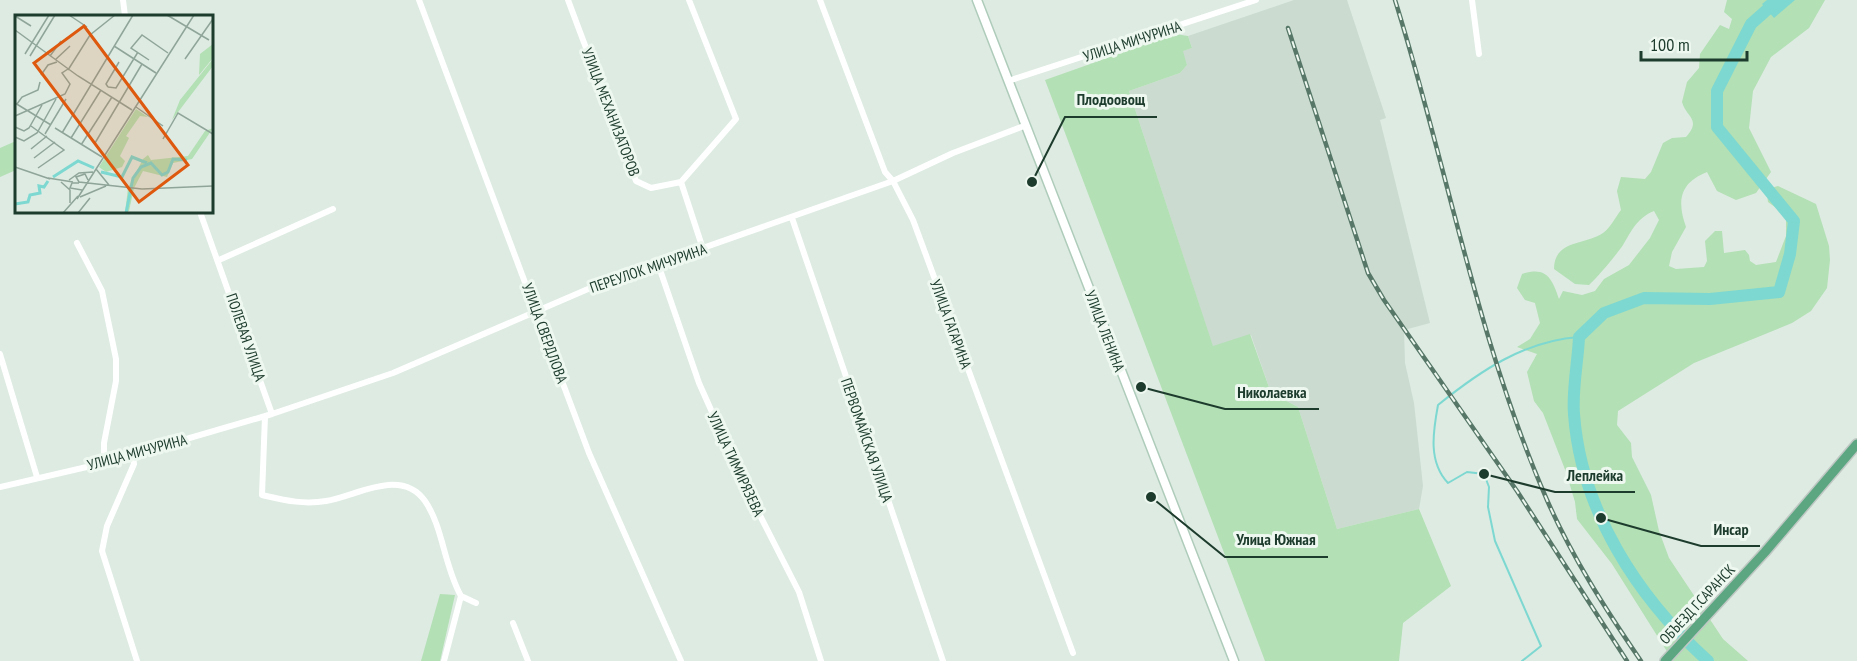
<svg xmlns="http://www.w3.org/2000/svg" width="1857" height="661" font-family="'PT Sans Narrow',sans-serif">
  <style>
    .built { fill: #cbdbd0 }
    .green { fill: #b3e0b4 }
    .water { fill: #7dd8d1 }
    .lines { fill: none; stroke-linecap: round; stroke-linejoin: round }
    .stream { stroke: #7dd8d1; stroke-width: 2 }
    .river { stroke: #7dd8d1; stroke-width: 12 }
    .secondary-casing { stroke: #afccbb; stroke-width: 11 }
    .primary-casing { stroke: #c0c8c4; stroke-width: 12 }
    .street { stroke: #fff; stroke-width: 6 }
    .secondary { stroke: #fff; stroke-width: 8 }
    .primary { stroke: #5ca682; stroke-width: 9 }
    .rail-casing { stroke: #577868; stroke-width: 4.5 }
    .rail { stroke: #eef8f0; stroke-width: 2; stroke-dasharray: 7; stroke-linecap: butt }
    .labels { text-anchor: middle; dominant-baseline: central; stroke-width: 6; stroke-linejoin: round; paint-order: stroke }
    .street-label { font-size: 15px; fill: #1d3c2d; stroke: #eef8f0 }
    .inset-river { fill: none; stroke: #7dd8d1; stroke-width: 3 }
    .inset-road { fill: none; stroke: #90a59a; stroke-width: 1.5 }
    .view { fill: #de580e; fill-opacity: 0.15; stroke: #de580e; stroke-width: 3 }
    .inset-edge { fill: none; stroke: #1d3c2d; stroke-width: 3 }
    .leader { fill: none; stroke: #1d3c2d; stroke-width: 2 }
    .callout-dot { fill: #1d3c2d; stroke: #eef8f0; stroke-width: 2 }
    .callout-label { font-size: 16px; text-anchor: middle; font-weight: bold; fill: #1d3c2d; stroke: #eef8f0; stroke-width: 6; stroke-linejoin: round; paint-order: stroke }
  </style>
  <rect width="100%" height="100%" fill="#ddebe2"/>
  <path class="built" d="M1294,0h53l39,118 -6,2 50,203 -26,7 1,33 9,40 9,83 -4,23 -82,20 -39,-122 -27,-14 -20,-58 -38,12 -84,-256 51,-18 7,-8 -5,-14 10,-3 -4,-12z"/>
  <path class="green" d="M1727,0h98l-16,28 -38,29 -18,34 -4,37 22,44 -15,21 -20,7 -19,-9 -10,-19c-28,11 -30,30 -21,55l-14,25 -3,14 7,3 28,-2 3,-6 -2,-20 10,-10h7l2,22 21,-3 4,5 1,6 6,4 20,-3 10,-26v-21l-18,-13 -1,-8 4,-6 7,-2 38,18 13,42 1,14 -3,28 -16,23 -19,12 -98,40 -76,48 -1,14 14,18 1,14 19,38 8,36 10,27 54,81 25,22h-75l-61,-97 -35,-45 -2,-17 -9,-30 -23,-59 -9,-12 -7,-29 10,-18 -20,-7 13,-8 10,-16 -5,-20 -10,-3 -8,-12 5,-14c24,-8 30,4 37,25l4,-8 19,4 13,-4 9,-12 25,-14 21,-27 9,-18 -5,-9c-17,7 -22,19 -31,34 -6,9 -26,33 -34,40l-14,-1 -21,-15c0,-29 31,-24 49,-36 7,-5 12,-15 18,-23l-4,-19 4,-14 24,2 6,-7 12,-29 9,-5 14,-1c16,-18 0,-20 -4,-35l5,-20 12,-14 1,-14 20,-29 9,4 3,-10 -8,-7z
    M1175,34l13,2 4,12 -9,3 4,14 -7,8 -51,18 84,255 37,-12 21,59 27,14 39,122 82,-20 32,77 -48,37 -4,38h-134l-220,-581z
    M16,141v29l-16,7v-29z
    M440,594l15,1 -15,66h-19z"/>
  <path class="water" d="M1767,0h28l-21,18 -12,-14z"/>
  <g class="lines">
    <path class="stream" d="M1522,661l19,-15 -46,-105 -7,-34 1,-20 -5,-13 -17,-2 -19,11c-20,-21 -15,-51 -10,-78 42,-34 86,-64 141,-68"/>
    <path class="river" d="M1708,661c-70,-63 -127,-150 -134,-247 -2,-25 4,-52 5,-77l25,-24 40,-15 66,1 69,-7 11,-38 4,-33 -77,-94v-36l34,-67 27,-24"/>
    <g class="secondary-casing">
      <path id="secondary" d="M977,0l257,661"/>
    </g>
    <g class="primary-casing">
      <path id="primary" d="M1665,661l100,-109 92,-108"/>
    </g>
    <path class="street" d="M123,0l2,16
      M419,0l170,453 92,208
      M568,0l68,181 15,7 30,-6
      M820,0l65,172 8,9 20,39 160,433
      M1472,0l7,54
      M1008,81l248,-81
      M681,182l55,-63 -47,-119
      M681,182l22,67
      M200,212l72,202
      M792,218l151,443
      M77,243l25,48 14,68v22l-12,62v20
      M219,260l114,-51
      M658,264l41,119 47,105 53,104 22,69
      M0,354l37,123
      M265,416l-3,79c22,5 41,10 64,6 31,-5 75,-34 99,0 18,26 19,65 36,95l-17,65
      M133,455l1,9 -27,62 -5,25 35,110
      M0,487l104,-24 168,-49 121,-41 202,-87 298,-105 60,-28 71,-27
      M461,596l15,7
      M513,623l15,38"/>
    <use href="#secondary" class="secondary"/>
    <use href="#primary" class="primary"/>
    <g class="rail-casing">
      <path id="rail" d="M1395,0c52,166 82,340 152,500 25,57 59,110 94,161
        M1288,28l80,245 16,27 133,191 110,170"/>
    </g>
    <use href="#rail" class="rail"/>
  </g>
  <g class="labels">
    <g class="street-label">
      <text transform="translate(1132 41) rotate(-18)">УЛИЦА МИЧУРИНА</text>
      <text transform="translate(611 112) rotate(69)">УЛИЦА МЕХАНИЗАТОРОВ</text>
      <text transform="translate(648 268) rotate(-19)">ПЕРЕУЛОК МИЧУРИНА</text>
      <text transform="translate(951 324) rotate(70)">УЛИЦА ГАГАРИНА</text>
      <text transform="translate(1105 331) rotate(69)">УЛИЦА ЛЕНИНА</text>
      <text transform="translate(545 333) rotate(70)">УЛИЦА СВЕРДЛОВА</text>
      <text transform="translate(246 337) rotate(71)">ПОЛЕВАЯ УЛИЦА</text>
      <text transform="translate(867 440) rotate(71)">ПЕРВОМАЙСКАЯ УЛИЦА</text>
      <text transform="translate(137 452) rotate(-15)">УЛИЦА МИЧУРИНА</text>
      <text transform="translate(736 464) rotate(65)">УЛИЦА ТИМИРЯЗЕВА</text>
      <text transform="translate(1697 604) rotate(-47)">ОБЪЕЗД Г.САРАНСК</text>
    </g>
  </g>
  <g transform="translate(15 15)">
    <rect width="198" height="198" fill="#ddebe2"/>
    <path d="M198,29v14l-14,17 1,-21zM198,44v7l-41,54 8,-20zM121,94l12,8 -8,-1 -14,20 3,2 -9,18 5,5 -3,6 -16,5 -7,-5zM198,113l-21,31 -19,4 -6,14 -24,-6 -9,17 -5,23 -4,2 3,-25 15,-29 5,-4 3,5 37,-4 17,-25z" fill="#b3e0b4"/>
    <path class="inset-river" d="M86,157l21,5 10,-20 15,6M38,162l25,-16 16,7M0,189l13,-2 2,-7 10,-2 -1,-7 5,1 4,-6M111,198l7,-35 8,-11 10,-4 11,12 6,-3 5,-13 14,1"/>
    <path class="inset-road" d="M54,0l18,12M152,0l42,25M0,1l16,10M0,15l63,46 54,34M99,31l42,27M10,39l24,-39M15,41l25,-41M35,41l11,-15M170,44l28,-40M40,45l15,-14M134,45l-18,-12 11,-13 26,18M53,55l22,-35 25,-20M26,60l7,-10 9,-3M93,72l8,1 22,-36M93,72l-2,-3 13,-22M0,88l36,22M2,89l5,-7 16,-7 2,-8M121,92l27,19M0,101l50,-22 5,-10 -8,-11 6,-4M16,111l33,24 -26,18M0,112l9,4 5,-3 13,-23M40,113l47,29M47,118l71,-118M30,119l21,-35M0,122l9,4 13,-8 19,-34M56,123l30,-48M148,124l15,-26 35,21M80,128l47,-79M66,130l31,-48M16,134l16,-13M19,143l21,-16M0,152l35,12M81,154l13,16M33,163l25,4M54,165l10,-7 14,-1M73,165l-3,-6 -9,3 3,5 63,7 71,-3M46,167l9,8v13M64,168h-7l-2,5 12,2M65,182l26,-11M62,184l117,-184M48,198l15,-17M63,198l12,-15"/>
    <path class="view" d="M69,11l104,139 -49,37 -105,-139z"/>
    <rect width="198" height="198" class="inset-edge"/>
  </g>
  <path class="leader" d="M1032 182L1065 117H1157M1141 387L1225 409H1319M1484 474L1555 492H1635M1601 518L1701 546H1760M1151 497L1225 557H1328"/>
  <g class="callout-dot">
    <circle cx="1032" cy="182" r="6"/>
    <circle cx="1141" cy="387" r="6"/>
    <circle cx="1484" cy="474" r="6"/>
    <circle cx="1601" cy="518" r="6"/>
    <circle cx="1151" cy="497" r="6"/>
  </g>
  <g class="callout-label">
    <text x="1111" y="105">Плодоовощ</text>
    <text x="1272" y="398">Николаевка</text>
    <text x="1595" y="481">Леплейка</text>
    <text x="1731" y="535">Инсар</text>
    <text x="1276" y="545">Улица Южная</text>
  </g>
  <path d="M1641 51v9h106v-9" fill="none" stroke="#1d3c2d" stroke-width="3"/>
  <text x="1650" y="51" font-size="18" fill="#1d3c2d" stroke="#eef8f0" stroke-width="4.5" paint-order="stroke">100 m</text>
</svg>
